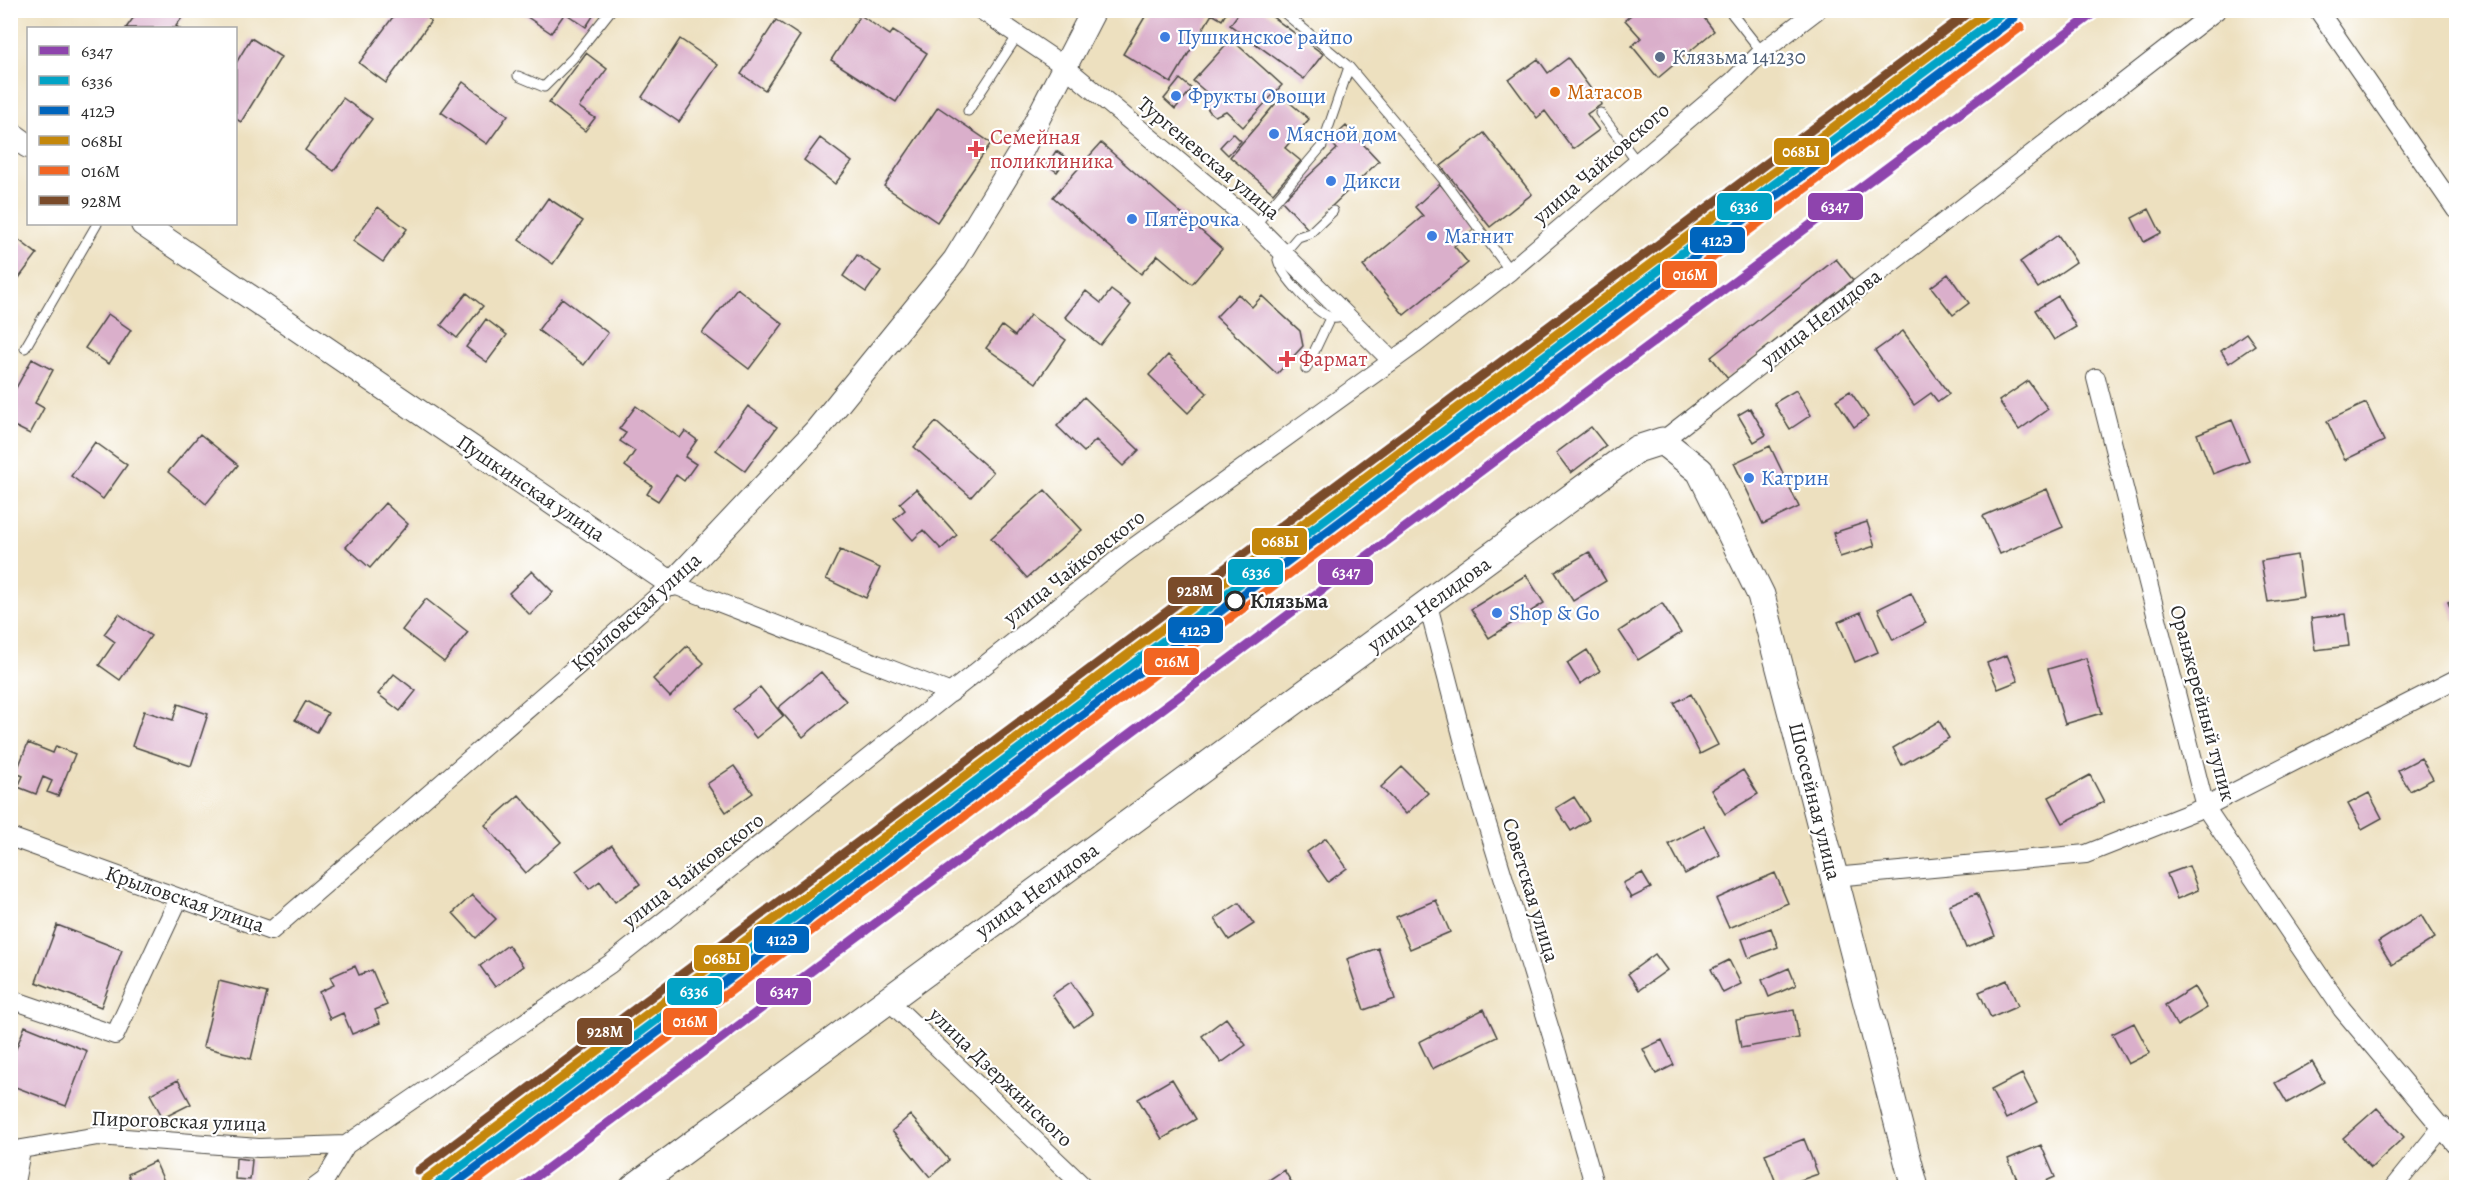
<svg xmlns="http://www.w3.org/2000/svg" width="2467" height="1198" font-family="Alegreya,serif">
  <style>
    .building { fill: #daafcb }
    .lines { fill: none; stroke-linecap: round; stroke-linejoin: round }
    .service-casing { stroke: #484641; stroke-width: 11 }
    .minor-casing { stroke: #484641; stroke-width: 20 }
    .tertiary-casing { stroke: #484641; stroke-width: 26 }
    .secondary-casing { stroke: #484641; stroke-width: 29 }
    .service { stroke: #fff; stroke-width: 9 }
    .minor { stroke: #fff; stroke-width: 18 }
    .tertiary { stroke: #fff; stroke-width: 24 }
    .secondary { stroke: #fff; stroke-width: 27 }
    .rail-1-casing { stroke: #fff; stroke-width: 14 }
    .rail-2-casing { stroke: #fff; stroke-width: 14 }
    .rail-3-casing { stroke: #fff; stroke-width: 14 }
    .rail-4-casing { stroke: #fff; stroke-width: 14 }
    .rail-5-casing { stroke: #fff; stroke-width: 14 }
    .rail-6-casing { stroke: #fff; stroke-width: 14 }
    .rail-1 { stroke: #8e44ad; stroke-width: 9 }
    .rail-2 { stroke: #02a3c6; stroke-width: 9 }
    .rail-3 { stroke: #0065bd; stroke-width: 9 }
    .rail-4 { stroke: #c4870b; stroke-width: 9 }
    .rail-5 { stroke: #f26522; stroke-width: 9 }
    .rail-6 { stroke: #7a4b2a; stroke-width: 9 }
    .shop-dot { fill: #3f7fe0; stroke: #fff; stroke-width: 2 }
    .service-dot { fill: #5c6f8a; stroke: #fff; stroke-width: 2 }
    .food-dot { fill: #e8710a; stroke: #fff; stroke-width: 2 }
    .health-dot { fill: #e0444e; stroke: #fff; stroke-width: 2 }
    .stop-dot { fill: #fff; stroke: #2b2b2b; stroke-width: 3 }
    .labels { text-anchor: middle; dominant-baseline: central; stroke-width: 4.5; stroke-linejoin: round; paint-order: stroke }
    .shop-label { font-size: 21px; fill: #366cbe; stroke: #fff; text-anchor: start }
    .service-label { font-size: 21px; fill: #4e5e75; stroke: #fff; text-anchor: start }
    .food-label { font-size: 21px; fill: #c56008; stroke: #fff; text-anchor: start }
    .health-label { font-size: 21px; fill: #be3a42; stroke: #fff; text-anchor: start }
    .street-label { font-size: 21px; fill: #2b2b2b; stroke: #fff }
    .stop-label { font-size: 21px; font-weight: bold; fill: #2b2b2b; stroke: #fff; text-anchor: start }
    .line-badge { stroke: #fff; stroke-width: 2 }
    .badge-label { font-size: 16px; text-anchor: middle; font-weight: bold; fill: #fff }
  </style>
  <rect width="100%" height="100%" fill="#fff"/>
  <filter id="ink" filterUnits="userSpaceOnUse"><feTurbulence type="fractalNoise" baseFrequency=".0167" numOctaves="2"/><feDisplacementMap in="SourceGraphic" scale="12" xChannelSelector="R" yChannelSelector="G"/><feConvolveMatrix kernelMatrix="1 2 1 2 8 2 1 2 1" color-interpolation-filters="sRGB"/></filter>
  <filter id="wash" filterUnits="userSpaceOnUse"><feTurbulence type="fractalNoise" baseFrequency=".008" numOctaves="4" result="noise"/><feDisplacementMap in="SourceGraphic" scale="24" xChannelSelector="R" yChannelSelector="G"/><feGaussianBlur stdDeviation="1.35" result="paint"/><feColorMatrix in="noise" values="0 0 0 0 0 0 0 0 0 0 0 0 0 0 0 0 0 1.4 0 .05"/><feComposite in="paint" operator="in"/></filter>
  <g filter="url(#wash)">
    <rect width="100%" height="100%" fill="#ede0bf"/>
    <g id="blocks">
      <path class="building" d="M139,10h39l6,5 -8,11 3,2h-53z
        M398,10h20l13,11 -45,62 -27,-20z
        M517,10h80l-11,17 -21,-14 -14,20z
        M1149,10h79l-6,10 -10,-6 -41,69 -48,-29z
        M1241,10h22l60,44 -19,25 -74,-54z
        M1637,10h61l16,21 -56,47 -26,-32 9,-8 -16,-18z
        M860,15l30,20 3,-4 34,22 -31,49 -65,-42z
        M776,20l24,16 -35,54 -24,-16z
        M251,38l30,19 -40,65 -5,-3v-56z
        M680,39l38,26 -39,57 -37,-25z
        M1231,39l51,46 -39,42 -17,-16 -11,5 -5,-4 -5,-7 2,-12 -14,-12z
        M586,53l21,16 -28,38 16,11 -10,13 -36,-28z
        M1568,58l34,46 -15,10 12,16 -26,19 -28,-38 -8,7 -28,-38 29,-21 10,14z
        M1180,79l12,10 -17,20 -11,-10z
        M463,82l45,33 -21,29 -46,-32z
        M1282,96l27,23 -24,29 16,13 -28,32 -43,-36z
        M343,98l29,21 -38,52 -29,-21z
        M938,107l53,36 -54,79 -53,-36z
        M1346,126l33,35 -71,68 -26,-28 55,-52 -7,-8z
        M1233,133l8,8 -13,14 -8,-8z
        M1484,133l48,61 -42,33 -49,-61z
        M820,138l32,24 -17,22 -31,-24z
        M1101,143l121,106 -30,35 -34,-29 -17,19 -88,-77z
        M1056,151l11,7 -10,14 -10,-7z
        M1440,184l36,43 -22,19 14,17 -64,52 -41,-49 60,-50 -8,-9z
        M548,198l35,23 -30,43 -34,-24z
        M378,207l29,22 -24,33 -30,-21z
        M2149,209l12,24 -17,9 -12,-24z
        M2058,235l18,27 -38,26 -18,-26z
        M15,237l22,17 -27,36v-47z
        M857,255l24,16 -15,21 -23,-16z
        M1836,259l17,21 -125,98 -17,-21z
        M1948,274l21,29 -16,12 -22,-28z
        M737,288l46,36 -34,45 -47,-36z
        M1111,290l20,15 -31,40 -35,-28 21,-26 15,12z
        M467,293l16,13 -26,32 -16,-13z
        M1238,294l14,13 10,-11 38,35 3,15 -26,28 -61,-57z
        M2058,296l18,31 -22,13 -19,-30z
        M562,298l46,35 -24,32 -46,-35z
        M108,314l23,16 -22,34 -24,-16z
        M1030,315l36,25 -30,43 -50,-35 16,-22 13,10z
        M486,319l21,16 -20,27 -21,-15z
        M1903,331l46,63 -11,8 -7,-9 -17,12 -39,-54z
        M2246,333l9,12 -26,18 -8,-12z
        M1168,355l39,38 -19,20 -39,-38z
        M32,359l21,11 -18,33 9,5 -14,26 -20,-10v-25z
        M2028,381l20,28 -29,21 -20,-29z
        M1796,390l15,25 -21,14 -16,-26z
        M1850,391l18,26 -14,10 -18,-27z
        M1084,397l55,53 -16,16 -27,-26 -12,12 -27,-26z
        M2366,403l18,38 -39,19 -18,-39z
        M636,406l44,32 5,-7 12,9 -12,17 11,7 -12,17 -8,-6 -18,26 -11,-7 5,-8 -27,-20 10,-15 -15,-10 6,-8 -7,-4z
        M748,406l29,21 -32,44 -29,-21z
        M1750,408l16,27 -12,7 -16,-27z
        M2232,420l17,40 -36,14 -16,-40z
        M936,422l57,50 -22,25 -57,-50z
        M1591,427l15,19 -35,27 -15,-20z
        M200,434l38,31 -32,39 -38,-32z
        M95,442l32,23 -24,34 -32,-23z
        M1770,446l29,61 -36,17 -29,-61z
        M916,489l41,46 -16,14 -18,-19 -10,10 -19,-21 11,-9 -5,-7z
        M2047,489l16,38 -63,27 -17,-38z
        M1045,490l37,40 -55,48 -36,-40z
        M385,503l23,21 -38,44 -24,-21z
        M1867,522l8,24 -35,11 -7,-24z
        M840,550l40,18 -14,30 -40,-19z
        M1589,552l17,29 -33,20 -18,-29z
        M2297,555l6,42 -35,5 -7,-41z
        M532,571l21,21 -23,23 -21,-22z
        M1526,575l18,28 -55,35 -18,-29z
        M1911,593l15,30 -33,17 -15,-31z
        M426,599l42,33 -24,30 -42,-32z
        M2456,599v23l-8,-20z
        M1662,603l19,30 -43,27 -19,-29z
        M1861,612l17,40 -23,10 -17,-40z
        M119,614l32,22 -31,44 -21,-15 16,-23 -11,-8z
        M2345,614l4,32 -34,4 -4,-32z
        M687,646l17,17 -34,34 -17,-18z
        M1587,650l13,21 -20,13 -13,-21z
        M2007,655l11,26 -20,8 -11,-26z
        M2086,658l16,55 -37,11 -17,-55z
        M821,672l25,29 -43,36 -25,-29z
        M394,674l22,17 -16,20 -22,-17z
        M760,687l23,29 -27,22 -23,-29z
        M1691,694l27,51 -18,9 -26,-51z
        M306,701l22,12 -11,19 -22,-12z
        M178,704l30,10 -17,52 -59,-20 12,-35 29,9z
        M1939,721l10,17 -47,27 -9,-17z
        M28,743l25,10 3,-7 19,8 -17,42 -11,-4 5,-11 -9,-4 -7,17 -18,-7 5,-11 -7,-3z
        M2421,758l12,21 -23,12 -12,-21z
        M734,766l19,27 -27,19 -19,-28z
        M1402,767l26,26 -22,21 -25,-27z
        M1743,770l15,24 -33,20 -14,-24z
        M2090,775l14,27 -41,21 -14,-26z
        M2369,793l13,25 -20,11 -14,-25z
        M519,795l42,47 -35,31 -41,-48z
        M1574,797l15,23 -18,11 -15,-23z
        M1704,826l16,29 -35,19 -16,-30z
        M1326,838l21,30 -19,14 -21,-30z
        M612,845l28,39 -25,18 -15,-21 -11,8 -13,-18z
        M2189,866l9,24 -21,9 -10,-25z
        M1642,873l9,15 -20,10 -8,-15z
        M1775,873l13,30 -59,25 -13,-29z
        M1977,893l18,43 -29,12 -17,-43z
        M472,895l24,24 -20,19 -23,-25z
        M1436,900l14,32 -40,17 -14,-32z
        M1239,903l15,21 -25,16 -14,-21z
        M2421,915l14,23 -43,27 -14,-23z
        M57,925l65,25 -21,57 -65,-25z
        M1771,928l7,19 -29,11 -7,-19z
        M508,945l15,21 -28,21 -15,-21z
        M1378,948l17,51 -31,11 -17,-51z
        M1655,954l12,16 -28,20 -11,-16z
        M1729,960l12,24 -18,9 -12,-24z
        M355,966l4,9 13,-5 15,35 -12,5 5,13 -28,11 -9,-21 -13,6 -11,-27 15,-7 -4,-8z
        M1789,968l7,17 -27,12 -7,-17z
        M2007,980l11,26 -27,12 -12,-26z
        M219,981l48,12 -16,66 -48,-12z
        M1071,982l22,32 -19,13 -22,-32z
        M2194,987l13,21 -30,18 -12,-21z
        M1484,1009l13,28 -65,32 -13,-27z
        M1794,1010l5,28 -58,10 -5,-28z
        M1226,1018l20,27 -25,18 -19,-27z
        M2134,1023l16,30 -22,11 -16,-30z
        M25,1026l62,25 -21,55 -56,-21v-21z
        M1662,1040l12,25 -18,9 -13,-25z
        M2312,1062l12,20 -37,21 -12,-20z
        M2022,1074l15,29 -31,16 -15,-29z
        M1172,1079l24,40 -34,20 -24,-40z
        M178,1080l13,24 -28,14 -13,-24z
        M2377,1108l27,29 -33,31 -28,-30z
        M910,1115l39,45 -19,17 -38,-46z
        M1804,1139l14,35 -40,14 -13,-34z
        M2041,1145l14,32 -25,11h-9l-13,-29z
        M236,1158l16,2 -2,20 -15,-1z
        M155,1161l12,27h-33l-6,-14z
        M1284,1170l11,18h-38z"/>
    </g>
  </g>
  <g filter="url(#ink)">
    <use href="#blocks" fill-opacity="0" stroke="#484641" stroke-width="1.5"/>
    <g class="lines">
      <g class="service-casing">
        <path id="service" d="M1281,10l68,57 93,111 68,93
          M1729,10l33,42
          M518,76l26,11 29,-29 38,-48
          M968,111l50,-76
          M1600,113l37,49
          M1333,211l-23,22 -12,4 -20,23c4,16 39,55 55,58 5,1 9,-1 13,-3
          M1255,225l67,-79 27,-79
          M25,348l72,-124
          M1306,369l24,-51"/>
      </g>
      <g class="minor-casing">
        <path id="minor" d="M981,10l83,56 191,159 137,136
          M2318,10l138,200
          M2096,378l109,429 137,202 114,136
          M1662,441l555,-431
          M1428,605l47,180 80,261 40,142
          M10,837l261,94 401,-347 279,109
          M1834,877l252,-23 119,-47 251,-128
          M10,999l105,36 64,-137
          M887,999l198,189
          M10,1151l88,-15 161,12 87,-3
          M14,1188l7,-37
          M314,1188l11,-8 21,-35 264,-181 513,-409 291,-210 96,-74 223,-190 29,-29 55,-42
          M2393,1188l50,-62"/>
      </g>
      <g class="tertiary-casing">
        <path id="tertiary" d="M10,133l18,13
          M143,224l529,360 144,-153 139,-171 64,-105 75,-145"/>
      </g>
      <g class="secondary-casing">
        <path id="secondary" d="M633,1188l1004,-739 25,-8 38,30 61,124 154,593"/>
      </g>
      <use href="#service" class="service"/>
      <use href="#minor" class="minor"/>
      <use href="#tertiary" class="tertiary"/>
      <use href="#secondary" class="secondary"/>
      <g class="rail-1-casing">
        <path id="rail-1" d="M521,1188l1577,-1178"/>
      </g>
      <g class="rail-2-casing">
        <path id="rail-2" d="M432,1188l1575,-1178"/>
      </g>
      <g class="rail-3-casing">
        <path id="rail-3" d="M449,1188l1565,-1170"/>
      </g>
      <g class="rail-4-casing">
        <path id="rail-4" d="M425,1180l1565,-1170"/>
      </g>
      <g class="rail-5-casing">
        <path id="rail-5" d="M467,1188l1554,-1161"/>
      </g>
      <g class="rail-6-casing">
        <path id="rail-6" d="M418,1171l1554,-1161"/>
      </g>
      <use href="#rail-1" class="rail-1"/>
      <use href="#rail-2" class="rail-2"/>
      <use href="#rail-3" class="rail-3"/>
      <use href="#rail-4" class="rail-4"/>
      <use href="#rail-5" class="rail-5"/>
      <use href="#rail-6" class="rail-6"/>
    </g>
  </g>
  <g class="shop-dot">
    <circle cx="1165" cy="37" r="6"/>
    <circle cx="1176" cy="96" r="6"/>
    <circle cx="1274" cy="134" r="6"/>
    <circle cx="1331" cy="181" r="6"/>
    <circle cx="1132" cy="219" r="6"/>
    <circle cx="1432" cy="236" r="6"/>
    <circle cx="1749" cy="478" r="6"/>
    <circle cx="1497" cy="613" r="6"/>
  </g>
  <circle class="service-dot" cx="1660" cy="57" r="6"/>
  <circle class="food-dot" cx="1555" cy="92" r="6"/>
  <g class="health-dot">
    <path d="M973 140h6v6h6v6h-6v6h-6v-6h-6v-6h6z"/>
    <path d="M1284 350h6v6h6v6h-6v6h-6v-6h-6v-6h6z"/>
  </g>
  <circle class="stop-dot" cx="1235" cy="601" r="9"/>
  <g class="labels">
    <g class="shop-label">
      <text x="1177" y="37">Пушкинское райпо</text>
      <text x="1188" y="96">Фрукты Овощи</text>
      <text x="1286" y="134">Мясной дом</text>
      <text x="1343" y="181">Дикси</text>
      <text x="1144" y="219">Пятёрочка</text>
      <text x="1444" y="236">Магнит</text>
      <text x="1761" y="478">Катрин</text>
      <text x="1509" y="613">Shop &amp; Go</text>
    </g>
    <g class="service-label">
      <text x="1672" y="57">Клязьма 141230</text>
    </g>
    <g class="food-label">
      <text x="1567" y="92">Матасов</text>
    </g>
    <g class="health-label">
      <text x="990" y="137">Семейная<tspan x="990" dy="24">поликлиника</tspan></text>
      <text x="1299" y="359">Фармат</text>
    </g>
    <g class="street-label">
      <text transform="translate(1209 158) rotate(40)">Тургеневская улица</text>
      <text transform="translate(1601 163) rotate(-41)">улица Чайковского</text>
      <text transform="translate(1821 318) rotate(-38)">улица Нелидова</text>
      <text transform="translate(531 488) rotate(34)">Пушкинская улица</text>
      <text transform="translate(1074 567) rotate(-38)">улица Чайковского</text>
      <text transform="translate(1429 604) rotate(-36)">улица Нелидова</text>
      <text transform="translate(636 612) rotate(-42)">Крыловская улица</text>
      <text transform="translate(2203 703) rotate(75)">Оранжерейный тупик</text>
      <text transform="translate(1815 801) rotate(76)">Шоссейная улица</text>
      <text transform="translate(693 870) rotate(-38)">улица Чайковского</text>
      <text transform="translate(1037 890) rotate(-36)">улица Нелидова</text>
      <text transform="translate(1531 890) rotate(73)">Советская улица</text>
      <text transform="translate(185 899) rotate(19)">Крыловская улица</text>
      <text transform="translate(1001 1077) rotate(44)">улица Дзержинского</text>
      <text transform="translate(179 1121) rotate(2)">Пироговская улица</text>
    </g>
    <g class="stop-label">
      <text x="1250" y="601">Клязьма</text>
    </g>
  </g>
  <g class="line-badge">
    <rect x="1773" y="137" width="57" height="29" rx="6" fill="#c4870b"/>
    <rect x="1807" y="192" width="57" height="29" rx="6" fill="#8e44ad"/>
    <rect x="1716" y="192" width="57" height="29" rx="6" fill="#02a3c6"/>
    <rect x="1689" y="226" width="57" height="28" rx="6" fill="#0065bd"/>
    <rect x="1661" y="260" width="57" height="29" rx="6" fill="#f26522"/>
    <rect x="1251" y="527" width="57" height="29" rx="6" fill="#c4870b"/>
    <rect x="1227" y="558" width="57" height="28" rx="6" fill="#02a3c6"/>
    <rect x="1317" y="558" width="57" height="28" rx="6" fill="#8e44ad"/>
    <rect x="1167" y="576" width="56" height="29" rx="6" fill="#7a4b2a"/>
    <rect x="1167" y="616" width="57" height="28" rx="6" fill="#0065bd"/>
    <rect x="1143" y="647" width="57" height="29" rx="6" fill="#f26522"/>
    <rect x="753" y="925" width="57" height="29" rx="6" fill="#0065bd"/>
    <rect x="693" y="944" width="57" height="28" rx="6" fill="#c4870b"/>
    <rect x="666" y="977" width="57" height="29" rx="6" fill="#02a3c6"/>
    <rect x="755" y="977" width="57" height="29" rx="6" fill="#8e44ad"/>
    <rect x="662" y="1007" width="56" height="29" rx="6" fill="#f26522"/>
    <rect x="576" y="1017" width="57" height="29" rx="6" fill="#7a4b2a"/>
  </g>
  <g class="badge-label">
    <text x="1801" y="157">068Ы</text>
    <text x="1835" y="212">6347</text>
    <text x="1744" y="212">6336</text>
    <text x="1717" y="246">412Э</text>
    <text x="1690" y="280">016М</text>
    <text x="1280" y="547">068Ы</text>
    <text x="1256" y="578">6336</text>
    <text x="1346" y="578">6347</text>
    <text x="1195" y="596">928М</text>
    <text x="1195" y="636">412Э</text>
    <text x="1172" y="667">016М</text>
    <text x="782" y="945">412Э</text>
    <text x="722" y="964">068Ы</text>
    <text x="694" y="997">6336</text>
    <text x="784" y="997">6347</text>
    <text x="690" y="1027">016М</text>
    <text x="605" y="1037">928М</text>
  </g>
  <rect width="2467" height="1198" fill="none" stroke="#fff" stroke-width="36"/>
  <rect x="27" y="27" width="210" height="198" fill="#ffffff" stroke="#aaaaaa" stroke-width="1.5"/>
  <rect x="39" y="46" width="30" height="9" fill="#8e44ad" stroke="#aaaaaa" stroke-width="1.5"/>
  <text x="81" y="57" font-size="18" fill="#2b2b2b">6347</text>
  <rect x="39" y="76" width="30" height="9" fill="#02a3c6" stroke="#aaaaaa" stroke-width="1.5"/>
  <text x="81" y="87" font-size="18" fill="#2b2b2b">6336</text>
  <rect x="39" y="106" width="30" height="9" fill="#0065bd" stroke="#aaaaaa" stroke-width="1.5"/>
  <text x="81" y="117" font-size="18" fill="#2b2b2b">412Э</text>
  <rect x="39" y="136" width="30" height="9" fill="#c4870b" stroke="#aaaaaa" stroke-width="1.5"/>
  <text x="81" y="147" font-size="18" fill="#2b2b2b">068Ы</text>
  <rect x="39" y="166" width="30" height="9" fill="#f26522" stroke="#aaaaaa" stroke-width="1.5"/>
  <text x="81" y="177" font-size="18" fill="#2b2b2b">016М</text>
  <rect x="39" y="196" width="30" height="9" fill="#7a4b2a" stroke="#aaaaaa" stroke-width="1.5"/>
  <text x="81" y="207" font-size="18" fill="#2b2b2b">928М</text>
</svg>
